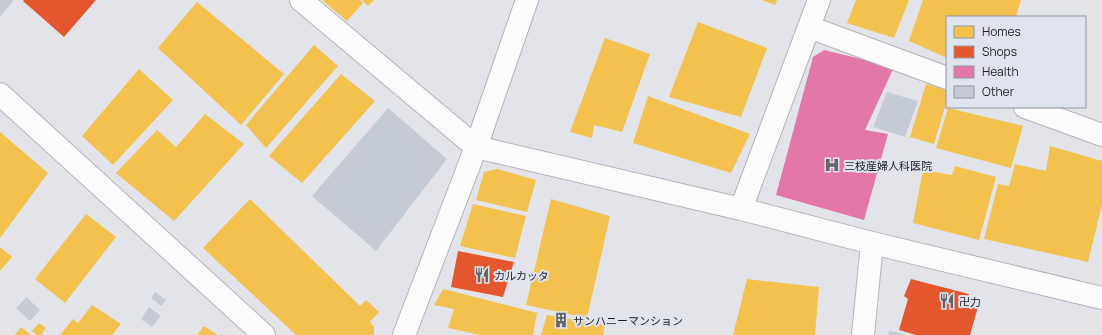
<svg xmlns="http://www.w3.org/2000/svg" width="1102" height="335" font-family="Manrope,'Noto Sans JP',sans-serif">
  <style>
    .homes { fill: #f2c14e }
    .shops { fill: #e4572e }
    .health { fill: #e377a8 }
    .building { fill: #c5cbd5 }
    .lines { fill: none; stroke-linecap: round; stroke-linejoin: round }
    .minor-casing { stroke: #b3b4b8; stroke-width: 24 }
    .tertiary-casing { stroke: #b3b4b8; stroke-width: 24 }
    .minor { stroke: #fbfbfc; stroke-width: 22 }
    .tertiary { stroke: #fbfbfc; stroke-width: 22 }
    .labels { text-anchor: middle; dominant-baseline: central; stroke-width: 4; stroke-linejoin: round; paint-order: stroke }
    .poi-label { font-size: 11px; fill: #1e2024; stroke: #dee3ed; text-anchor: start }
  </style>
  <rect width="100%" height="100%" fill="#e2e4ea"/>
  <path class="homes" d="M322,0h38l3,3 -16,18z
    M362,0h12l-6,6z
    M762,0h15l-2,5z
    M856,0h53l-15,38 -47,-15z
    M923,0h98l-5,17h-69v41l-38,-17z
    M197,2l87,72 -43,51 -83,-77z
    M698,22l69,26 -26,69 -72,-20z
    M605,38l45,16 -28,78 -28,-7 -2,13 -22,-6z
    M314,45l24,21 -72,82 -20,-23z
    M139,69l34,31 -60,65 -31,-29z
    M341,74l34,27 -73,82 -33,-27z
    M926,84l21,6v10l-13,44 -24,-7z
    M648,96l102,38 -19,39 -98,-30z
    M948,108l75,18 -12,42 -75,-20z
    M205,114l39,30 -70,77 -58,-48 41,-43 19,17z
    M0,132l48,41 -48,65z
    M1050,146l52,15v44l-14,57 -104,-23 14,-55 11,2 6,-22 31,7z
    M955,166l41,11 -17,63 -66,-17 10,-53 29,5z
    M497,169l39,11 -9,32 -51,-12 8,-28z
    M250,199l110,107 6,-6 13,12 -9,10 4,5v8h-78l-93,-87z
    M551,199l59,17 -23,102 -61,-13z
    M473,204l53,12 -11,42 -55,-12z
    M86,214l30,23 -51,66 -30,-24z
    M0,247l12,10 -12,14z
    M747,279l72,8 -4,48h-82z
    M443,289l94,24 -4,22h-52l-33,-7 6,-19 -20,-4z
    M92,305l29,19 -9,11h-52l13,-16 5,4z
    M547,315l58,10 -2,10h-62z
    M39,323l7,5 -5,7h-4l-5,-4z
    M204,326l14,9h-21z
    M21,327l10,8h-16z"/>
  <path class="shops" d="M24,0h72l-32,37 -41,-36z
    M458,251l56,11 -11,35 -52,-10z
    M911,279l58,15v13h9l-8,28h-54l-17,-5 9,-31 -4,-3z"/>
  <path class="health" d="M824,50l70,17 -29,63 23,4 -24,86 -88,-25 37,-138z"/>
  <path class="building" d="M0,0h14l-14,17z
    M887,92l31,9 -13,36 -32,-10z
    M388,108l59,51 -71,92 -64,-55z
    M155,292l11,8 -5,6 -10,-8z
    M26,297l14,13 -10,11 -14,-13z
    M149,307l12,9 -9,11 -11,-8z
    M889,330l18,5h-19z"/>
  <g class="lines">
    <g class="minor-casing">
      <path id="minor" d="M301,0l175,147 265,62 131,34 230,55
        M809,27l138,51
        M1025,107l77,28
        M741,209l78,-209
        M863,335l9,-92"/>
    </g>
    <g class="tertiary-casing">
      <path id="tertiary" d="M0,94l264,241
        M404,335l72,-188 51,-147"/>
    </g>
    <use href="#minor" class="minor"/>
    <use href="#tertiary" class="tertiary"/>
  </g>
  <defs>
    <g id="hospital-bare" transform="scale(1.2)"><path d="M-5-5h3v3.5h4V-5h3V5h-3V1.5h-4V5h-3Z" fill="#636569" stroke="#dee3ed" stroke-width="2.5" paint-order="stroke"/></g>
    <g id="restaurant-bare" transform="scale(1.2)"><path d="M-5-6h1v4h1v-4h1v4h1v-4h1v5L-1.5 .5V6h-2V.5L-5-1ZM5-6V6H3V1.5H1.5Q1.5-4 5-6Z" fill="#636569" stroke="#dee3ed" stroke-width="2.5" paint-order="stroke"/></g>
    <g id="building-bare" transform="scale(1.2)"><path d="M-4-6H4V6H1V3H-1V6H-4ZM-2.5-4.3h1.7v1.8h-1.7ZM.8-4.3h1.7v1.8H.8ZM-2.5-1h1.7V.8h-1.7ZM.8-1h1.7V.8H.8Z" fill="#636569" stroke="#dee3ed" stroke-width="2.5" paint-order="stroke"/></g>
  </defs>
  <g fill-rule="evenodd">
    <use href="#hospital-bare" x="832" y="165"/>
    <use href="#restaurant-bare" x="482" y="275"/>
    <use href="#restaurant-bare" x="947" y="301"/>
    <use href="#building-bare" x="561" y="320"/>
  </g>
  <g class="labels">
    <g class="poi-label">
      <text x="844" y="165">三枝産婦人科医院</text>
      <text x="494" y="275">カルカッタ</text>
      <text x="959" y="301">卍力</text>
      <text x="573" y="320">サンハニーマンション</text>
    </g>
  </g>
  <rect x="946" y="16" width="140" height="92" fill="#dee3ed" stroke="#91959d"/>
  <rect x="954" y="26" width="20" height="12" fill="#f2c14e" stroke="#91959d"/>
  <text x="982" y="36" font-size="12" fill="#1e2024">Homes</text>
  <rect x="954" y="46" width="20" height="12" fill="#e4572e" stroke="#91959d"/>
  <text x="982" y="56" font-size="12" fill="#1e2024">Shops</text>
  <rect x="954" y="66" width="20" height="12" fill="#e377a8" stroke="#91959d"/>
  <text x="982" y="76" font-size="12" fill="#1e2024">Health</text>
  <rect x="954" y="86" width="20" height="12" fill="#c5cbd5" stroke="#91959d"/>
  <text x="982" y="96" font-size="12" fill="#1e2024">Other</text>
</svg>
